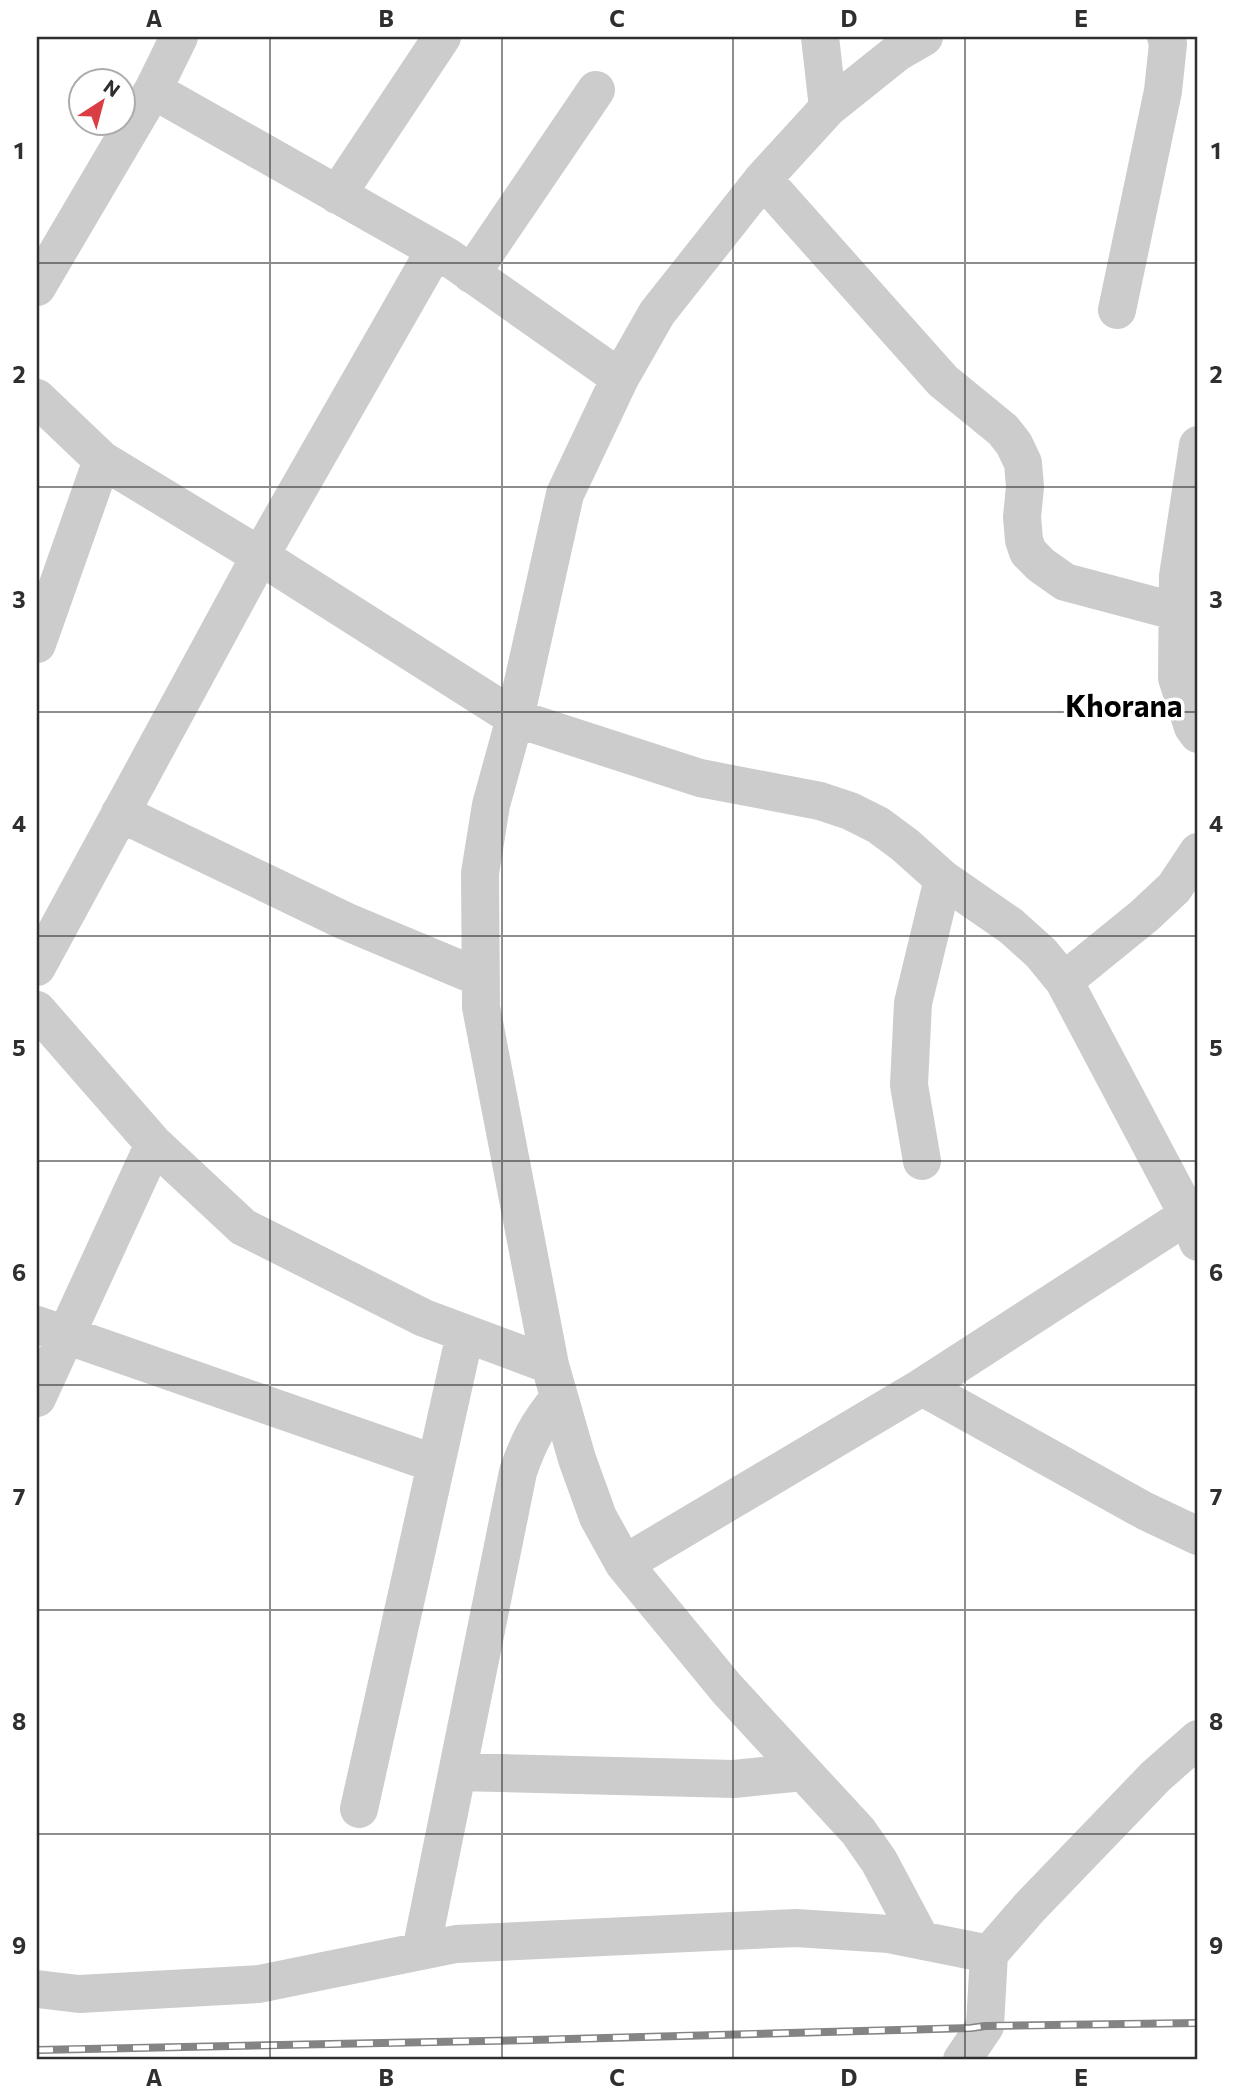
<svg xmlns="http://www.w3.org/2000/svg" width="1235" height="2097" font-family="Commissioner,sans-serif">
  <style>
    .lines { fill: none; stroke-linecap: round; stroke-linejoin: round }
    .minor { stroke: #ccc; stroke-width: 38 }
    .rail-casing { stroke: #848484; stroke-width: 8 }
    .rail { stroke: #fff; stroke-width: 5; stroke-dasharray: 16; stroke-linecap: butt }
    .grid { fill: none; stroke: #2f2f2f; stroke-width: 2; stroke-opacity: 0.55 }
    .labels { text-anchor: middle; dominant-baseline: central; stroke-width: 7; stroke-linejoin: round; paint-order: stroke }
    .quarter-label { font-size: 30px; font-weight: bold; fill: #000; stroke: #fff }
    .neatline { fill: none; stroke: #2f2f2f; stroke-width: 2.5 }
    .grid-label { font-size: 23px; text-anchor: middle; font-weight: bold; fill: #2f2f2f }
  </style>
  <rect width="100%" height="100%" fill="#fff"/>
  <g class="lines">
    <path class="minor" d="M820,37l8,71
      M153,90l295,167 172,121
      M763,179l180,202 60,49 11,14 9,19 2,24 -3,30 2,23 4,12 13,13 24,17 113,30
      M337,195l105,-158
      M471,274l125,-184
      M37,287l116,-197 26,-53
      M1117,310l46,-219 5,-47 -2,-7
      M37,398l65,62 158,96 255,162 185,60 120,23 30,10 28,14 27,20 38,34 68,47 30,27 23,28 124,234 10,27
      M1198,445l-20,131 -1,102 16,49 5,7
      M37,644l65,-184
      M120,813l225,108 136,57
      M37,967l223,-411 175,-306
      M1064,981l80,-65 30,-28 24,-36
      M37,1010l117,134 89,83 181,91 126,47
      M922,1161l-13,-76 4,-82 30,-124
      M37,1325l399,139
      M922,1387l223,124 53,25
      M37,1398l117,-254
      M624,1564l298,-177 266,-172
      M458,1772l276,7 69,-7
      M359,1809l106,-475
      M921,1940l-42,-79 -21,-30 -131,-142 -103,-125 -26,-47 -21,-58 -27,-94 -69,-358 -1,-134 11,-68 24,-87 50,-224 55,-116 37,-65 106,-134 65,-71 70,-56 26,-15
      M421,1951l97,-479c11,-32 20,-48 41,-74
      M37,1989l42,5 180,-10 197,-40 340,-16 93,6 100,20
      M962,2060l23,-34 4,-72 40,-46 126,-131 43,-38"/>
    <g class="rail-casing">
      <path id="rail" d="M37,2050l495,-10 439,-12 14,-2 213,-3"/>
    </g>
    <use href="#rail" class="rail"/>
  </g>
  <path class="grid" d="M270,37v2023M502,37v2023M733,37v2023M965,37v2023M37,263h1161M37,487h1161M37,712h1161M37,936h1161M37,1161h1161M37,1385h1161M37,1610h1161M37,1834h1161"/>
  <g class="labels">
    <g class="quarter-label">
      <text x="1124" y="704">Khorana</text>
    </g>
  </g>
  <rect width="1235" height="2097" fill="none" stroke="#ffffff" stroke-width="77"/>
  <g transform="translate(102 102) rotate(36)"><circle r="33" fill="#ffffff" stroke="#acacac" stroke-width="2"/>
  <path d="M0-5L12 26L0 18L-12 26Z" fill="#da3e44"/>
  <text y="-10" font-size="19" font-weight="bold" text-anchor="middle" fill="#2f2f2f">N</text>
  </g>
  <rect x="38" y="38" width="1158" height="2020" class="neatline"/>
  <g class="grid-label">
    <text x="154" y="27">A</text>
    <text x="386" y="27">B</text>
    <text x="617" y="27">C</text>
    <text x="849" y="27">D</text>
    <text x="1081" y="27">E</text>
    <text x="19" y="159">1</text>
    <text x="1216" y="159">1</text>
    <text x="19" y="383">2</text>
    <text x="1216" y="383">2</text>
    <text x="19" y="608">3</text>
    <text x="1216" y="608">3</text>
    <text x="19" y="832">4</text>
    <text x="1216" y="832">4</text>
    <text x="19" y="1056">5</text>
    <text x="1216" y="1056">5</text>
    <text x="19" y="1281">6</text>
    <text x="1216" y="1281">6</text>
    <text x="19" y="1505">7</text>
    <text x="1216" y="1505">7</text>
    <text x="19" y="1730">8</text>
    <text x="1216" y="1730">8</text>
    <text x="19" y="1954">9</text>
    <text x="1216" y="1954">9</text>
    <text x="154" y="2086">A</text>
    <text x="386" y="2086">B</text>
    <text x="617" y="2086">C</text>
    <text x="849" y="2086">D</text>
    <text x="1081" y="2086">E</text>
  </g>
</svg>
